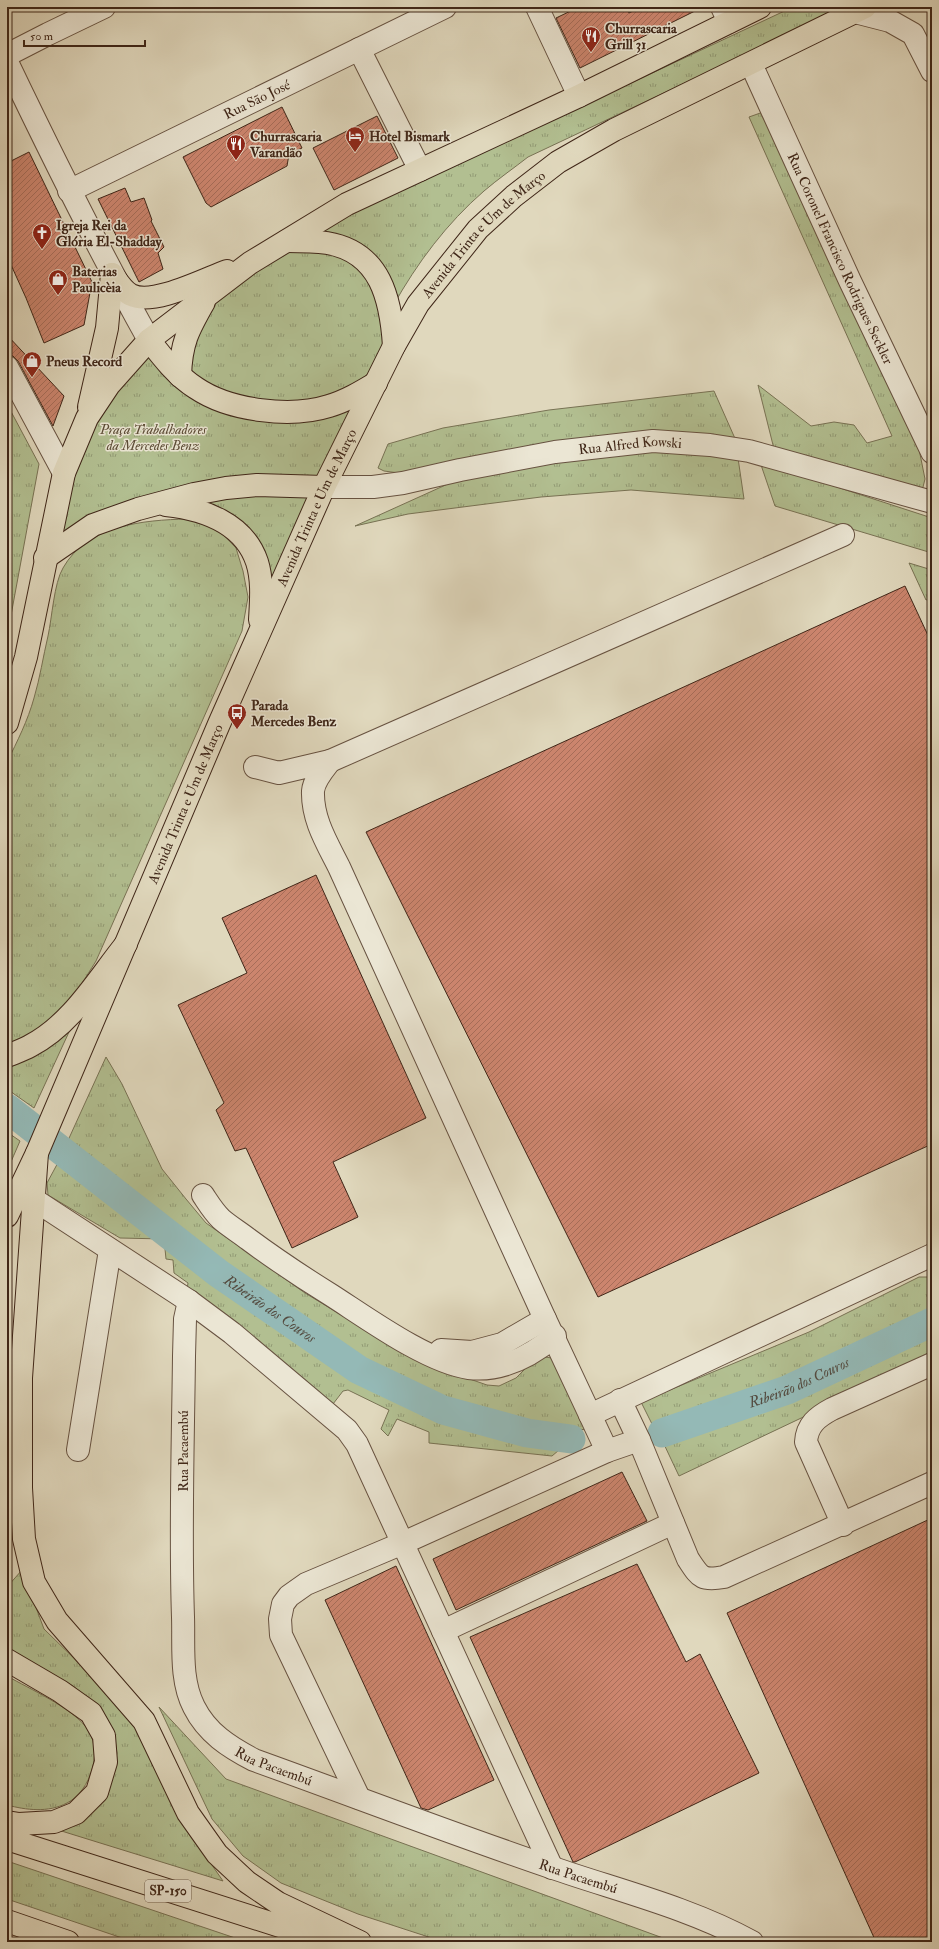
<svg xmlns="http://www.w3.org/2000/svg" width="939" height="1949" font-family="'IM FELL Double Pica',serif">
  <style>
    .grass { fill: url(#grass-tufts); stroke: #787254 }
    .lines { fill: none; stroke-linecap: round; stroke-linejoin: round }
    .river { stroke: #94b9b6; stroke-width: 29 }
    .building { fill: url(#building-hatch); stroke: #3f2618 }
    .minor-casing { stroke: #675241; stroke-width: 24 }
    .major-casing { stroke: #3f2618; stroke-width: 24 }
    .highway-casing { stroke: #3f2618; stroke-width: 24 }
    .path { stroke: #3f2618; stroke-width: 2.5; stroke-dasharray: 1 2; stroke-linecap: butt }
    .minor { stroke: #ebe6d4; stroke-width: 22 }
    .major { stroke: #e0d8bd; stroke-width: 22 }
    .highway { stroke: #e0d8bd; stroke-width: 22 }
    .labels { text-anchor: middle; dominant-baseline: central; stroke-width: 3; stroke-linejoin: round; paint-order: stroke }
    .shield { fill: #ebe6d4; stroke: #736050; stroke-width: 1 }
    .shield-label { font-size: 13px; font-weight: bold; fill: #3f2618 }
    .poi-label { font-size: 14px; font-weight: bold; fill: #3f2618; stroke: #ebe6d4; text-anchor: start }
    .street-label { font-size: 14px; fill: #3f2618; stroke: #ebe6d4 }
    .park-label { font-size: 14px; font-style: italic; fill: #5c4c36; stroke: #ebe6d4 }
    .water-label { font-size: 15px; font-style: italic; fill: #544b40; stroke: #ebe6d4 }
  </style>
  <defs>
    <pattern id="grass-tufts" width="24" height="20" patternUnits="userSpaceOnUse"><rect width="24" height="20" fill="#b2bf91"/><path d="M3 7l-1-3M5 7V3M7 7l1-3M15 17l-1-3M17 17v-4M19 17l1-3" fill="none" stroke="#929b75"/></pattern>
    <pattern id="building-hatch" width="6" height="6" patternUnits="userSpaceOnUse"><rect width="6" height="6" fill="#cc856e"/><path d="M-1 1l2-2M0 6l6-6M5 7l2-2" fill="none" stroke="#a76d59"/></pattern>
  </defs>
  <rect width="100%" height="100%" fill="#e0d8bd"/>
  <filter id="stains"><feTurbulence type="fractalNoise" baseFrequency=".005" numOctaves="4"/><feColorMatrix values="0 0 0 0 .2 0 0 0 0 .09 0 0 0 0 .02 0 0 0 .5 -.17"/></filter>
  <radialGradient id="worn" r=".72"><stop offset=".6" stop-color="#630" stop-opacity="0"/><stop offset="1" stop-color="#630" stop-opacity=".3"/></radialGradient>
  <path class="grass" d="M793,7h53l-318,150c-14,11 -30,22 -44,34 -37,32 -67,72 -91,115l-16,-39 -65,-31 33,-19z
    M766,111l151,328 8,40 -3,12 -148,-42 -16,-64 53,41 23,-4 20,3 13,18 25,-7 -143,-319z
    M294,247l46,9 22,13 12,17 11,47 -3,16 -14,25 -33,24 -63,5 -46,-10 -38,-22 2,-26 24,-45 20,-15z
    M148,350l74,60 143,-14 -45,88 -59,-4 -206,61 9,-40 31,-83z
    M714,391l23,52 -338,30 -15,-2 -6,-3 10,-24 55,-16 106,-18z
    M7,404l32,60 -32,173z
    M655,448l83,10 6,41 -113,-9 -90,7 -133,17 -53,12 95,-43 126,-25z
    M760,462l172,56v35l-157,-47z
    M315,492l-48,112 -2,-25 -69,-82z
    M187,519l31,10 18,19 7,23 5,26 -6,34 -146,330 -27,43 -30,28 -32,15v-285c10,-20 21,-42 27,-64 6,-20 9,-41 14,-62 4,-18 6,-53 15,-68 24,-43 81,-48 124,-49z
    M909,563l23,7v28l-6,2z
    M69,1032l-35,76 -27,-19v-22c23,-8 42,-20 62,-35z
    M106,1057l16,27 40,85 24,30 20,24 99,70 91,55 42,20 49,17 12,1 17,-8 22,-22 14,2 37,72 -64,-5 -81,-21 -86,-43 -139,-97 -154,-117z
    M7,1132l13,9 -13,30z
    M61,1157l151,116 144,98 87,46 81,21 42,6 -14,12 -123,-13v-11l-32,-13 -9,17 -7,-7 8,-19 -41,-20 -5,1 -10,13 -146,-114 1,-7 -14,-10 -1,-13 -7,-1 -2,-20 -44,-1 -72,-43 -1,-12z
    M919,1277h13v34l-144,70 -134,47 -13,-26 168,-70z
    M932,1329v27l-253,120 -17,-36 129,-44z
    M22,1570l22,59 82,80 30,52 26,61 41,59 -168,-52 58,-56 4,-20 -4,-24 -17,-24 -23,-19 -66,-36v-63z
    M7,1676c23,13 63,31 79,51 18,22 5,64 -19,76 -19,10 -41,7 -60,2z
    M159,1707l67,72 448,163h-230l-86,-28 -77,-31 -38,-27 -31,-37z
    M7,1861l240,81h-113l-127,-43z"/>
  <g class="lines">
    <g class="river">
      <path id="s1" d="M7,1108l211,165 141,97 84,40 84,23 44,6"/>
      <path id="s2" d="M662,1433l125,-43 145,-68"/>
    </g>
  </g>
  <path class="building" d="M579,7h48l2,6 12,-6h62l-123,61 -24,-50z
    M282,107l20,41 -13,6 -2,12 -76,41 -5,-4 -23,-46z
    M377,116l21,42 -64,32 -21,-42z
    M29,152l63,130 -8,43 -40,18 -18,-45 -19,-42v-93z
    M125,188l6,14 13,-4 8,22 -1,1 13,26 -6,6 5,16 -24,13 -41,-83z
    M7,335l57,61 -11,30 -35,-65 -5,-5 -6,-1z
    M905,586l27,58v500l-334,153 -232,-465z
    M316,875l110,243 -93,44 25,55 -66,31 -46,-100 -11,3 -19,-41 8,-7 -46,-98 69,-32 -25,-55z
    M622,1472l25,49 -191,89 -23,-51z
    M932,1518v424h-56l-149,-329z
    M637,1564l49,98 14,-8 59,119 -184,89h-2l-103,-225z
    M396,1566l98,214 -66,30 -7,-2 -96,-208z"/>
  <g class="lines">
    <g class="minor-casing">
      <g id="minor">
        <path d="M537,7l42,89"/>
        <path d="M722,7l7,15"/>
        <path d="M855,12l35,9 23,13 19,37"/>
        <path d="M359,49l61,121"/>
        <path d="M7,55l41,-21 56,-27"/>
        <path d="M7,62c45,94 91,187 142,278"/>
        <path id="s3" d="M751,64l99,217 82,171"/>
        <path id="s4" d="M69,191l376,-184"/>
        <path d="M7,367l57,106"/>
        <path id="s5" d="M324,487h49l30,-4 57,-13 95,-18 98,-11 57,4 39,6 183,51"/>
        <path d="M330,761l513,-226"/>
        <path d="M255,767l24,6 51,-12c-7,9 -16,19 -17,30 -1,28 14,52 26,76l206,452 62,132"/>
        <path d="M203,1195c6,9 10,16 18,24 8,7 18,13 27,20 27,20 54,38 83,56 36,23 96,67 138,73 33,4 62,-12 86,-32"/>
        <path d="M33,1199l156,102 43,32 115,97 10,14 195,424"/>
        <path id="s6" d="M189,1301l-4,18 -1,37c-1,87 -4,174 -1,261 1,29 -3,63 11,90 13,26 35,40 60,53 100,36 199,74 299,108 67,23 137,40 199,74"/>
        <path d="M441,1350l31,2 30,-8 43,-25"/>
        <path d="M590,1415l342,-160"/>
        <path d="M639,1440l49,119c12,18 13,22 36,18l208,-94"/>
        <path d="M78,1450l32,-200"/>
        <path d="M843,1525l-37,-83c1,-17 11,-25 26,-33l100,-45"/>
        <path d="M443,1631l230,-108"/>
        <path d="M359,1798l-78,-163 -1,-16 3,-15 6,-8 17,-12 97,-41 204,-92 32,-11 -19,-40"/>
      </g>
    </g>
    <g class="major-casing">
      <g id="major">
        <path d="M287,241c14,0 27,0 40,2 54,9 64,57 67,103"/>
        <path d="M112,274c5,7 11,17 19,21 22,11 74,-16 96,-24"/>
        <path d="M149,340c14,18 28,36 47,48 34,23 95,30 133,18 17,-5 32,-14 47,-23"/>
        <path d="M180,376c1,-33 8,-46 24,-74"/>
        <path d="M89,407l18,-79 5,-54"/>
        <path d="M166,505c37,4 78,18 91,57 6,19 4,39 3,58"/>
        <path d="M45,558l48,-33 45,-16 56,-15 32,-6 31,-3 67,2"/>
        <path d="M7,723l19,-66 38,-184 23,-55 22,-33 40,-45 101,-77 97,-59 232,-108 181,-89"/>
        <path id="s7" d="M7,1216l30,-63 182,-429 105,-237 70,-141 24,-42 60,-75 36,-33 44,-34 56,-32 251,-123"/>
      </g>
    </g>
    <g class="highway-casing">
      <path id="highway" d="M7,1056c7,-3 16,-6 23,-10 42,-22 67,-66 96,-102
        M37,1153l-16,225v110l3,51 10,43 23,39 87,100 44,92 29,41 30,28 31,21 82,39
        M7,1660l53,31 31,22 13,23 2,26 -9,30 -21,21 -22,9 -35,2 -12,-2
        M7,1839l323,103
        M7,1921l61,21"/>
    </g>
    <path class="path" d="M909,11l9,-4"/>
    <use href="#minor" class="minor"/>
    <use href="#major" class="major"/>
    <use href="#highway" class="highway"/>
  </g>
  <defs>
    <g id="restaurant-pin" transform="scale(1)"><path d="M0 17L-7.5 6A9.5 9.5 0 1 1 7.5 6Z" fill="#8f2418" stroke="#ebe6d4"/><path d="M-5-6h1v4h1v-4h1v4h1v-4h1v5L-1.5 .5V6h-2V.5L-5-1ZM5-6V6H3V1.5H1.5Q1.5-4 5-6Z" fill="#fff"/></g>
    <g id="hotel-pin" transform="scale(1)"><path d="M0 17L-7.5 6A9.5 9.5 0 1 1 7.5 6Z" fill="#8f2418" stroke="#ebe6d4"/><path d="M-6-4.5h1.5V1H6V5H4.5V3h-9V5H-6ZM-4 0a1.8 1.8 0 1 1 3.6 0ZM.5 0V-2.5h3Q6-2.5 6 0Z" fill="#fff"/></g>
    <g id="church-pin" transform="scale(1)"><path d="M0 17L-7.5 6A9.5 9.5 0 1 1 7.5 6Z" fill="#8f2418" stroke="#ebe6d4"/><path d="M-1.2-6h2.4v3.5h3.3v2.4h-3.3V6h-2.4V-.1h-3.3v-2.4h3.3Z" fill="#fff"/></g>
    <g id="shop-pin" transform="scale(1)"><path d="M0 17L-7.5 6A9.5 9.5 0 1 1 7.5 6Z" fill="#8f2418" stroke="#ebe6d4"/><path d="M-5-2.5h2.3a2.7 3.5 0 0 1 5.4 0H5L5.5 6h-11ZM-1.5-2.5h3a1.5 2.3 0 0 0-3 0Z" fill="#fff"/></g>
    <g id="bus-pin" transform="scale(1)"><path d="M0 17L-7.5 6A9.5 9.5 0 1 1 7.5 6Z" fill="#8f2418" stroke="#ebe6d4"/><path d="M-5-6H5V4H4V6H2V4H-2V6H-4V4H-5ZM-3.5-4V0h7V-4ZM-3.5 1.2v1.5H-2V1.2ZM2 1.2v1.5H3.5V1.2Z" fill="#fff"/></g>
  </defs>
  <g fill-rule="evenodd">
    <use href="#restaurant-pin" x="591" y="36"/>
    <use href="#hotel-pin" x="355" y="136"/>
    <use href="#restaurant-pin" x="236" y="144"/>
    <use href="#church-pin" x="42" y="233"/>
    <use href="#shop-pin" x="58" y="279"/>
    <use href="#shop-pin" x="32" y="361"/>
    <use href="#bus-pin" x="237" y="713"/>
  </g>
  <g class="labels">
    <rect class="shield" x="145" y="1880" width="46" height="22" rx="3"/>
    <g class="shield-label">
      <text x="168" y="1891">SP-150</text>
    </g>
    <g class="poi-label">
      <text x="605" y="28">Churrascaria<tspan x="605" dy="16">Grill 31</tspan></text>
      <text x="250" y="136">Churrascaria<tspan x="250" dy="16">Varandão</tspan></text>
      <text x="369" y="136">Hotel Bismark</text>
      <text x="56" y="225">Igreja Rei da<tspan x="56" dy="16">Glória El-Shadday</tspan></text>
      <text x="72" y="271">Baterias<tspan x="72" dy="16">Paulicèia</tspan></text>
      <text x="46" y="361">Pneus Record</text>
      <text x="251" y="705">Parada<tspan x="251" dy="16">Mercedes Benz</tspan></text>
    </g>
    <g class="street-label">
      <text stroke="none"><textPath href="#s4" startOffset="209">Rua São José</textPath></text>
      <text stroke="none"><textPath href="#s7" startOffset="1097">Avenida Trinta e Um de Março</textPath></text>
      <text stroke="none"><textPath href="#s3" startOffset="214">Rua Coronel Francisco Rodrigues Seckler</textPath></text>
      <text stroke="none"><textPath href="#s5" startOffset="310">Rua Alfred Kowski</textPath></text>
      <text stroke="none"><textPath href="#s7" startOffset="773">Avenida Trinta e Um de Março</textPath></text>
      <text stroke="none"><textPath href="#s7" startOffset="449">Avenida Trinta e Um de Março</textPath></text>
      <text transform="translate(183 1451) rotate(-90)">Rua Pacaembú</text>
      <text stroke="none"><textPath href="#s6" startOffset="510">Rua Pacaembú</textPath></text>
      <text stroke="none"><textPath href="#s6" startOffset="834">Rua Pacaembú</textPath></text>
    </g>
    <g class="park-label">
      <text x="153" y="429">Praça Trabalhadores<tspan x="153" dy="16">da Mercedes Benz</tspan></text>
    </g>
    <g class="water-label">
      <text stroke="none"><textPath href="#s1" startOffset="331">Ribeirão dos Couros</textPath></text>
      <text stroke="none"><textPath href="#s2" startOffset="146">Ribeirão dos Couros</textPath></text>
    </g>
  </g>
  <rect width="939" height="1949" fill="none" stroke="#e0d8bd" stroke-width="24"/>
  <rect x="8" y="8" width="923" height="1933" fill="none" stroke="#3f2618" stroke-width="2"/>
  <rect x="12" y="12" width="915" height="1925" fill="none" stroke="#3f2618"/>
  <path d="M24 40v6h121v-6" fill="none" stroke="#3f2618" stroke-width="2"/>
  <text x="30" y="40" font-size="12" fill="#3f2618" stroke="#ebe6d4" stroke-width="3" paint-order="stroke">50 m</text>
  <rect width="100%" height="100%" filter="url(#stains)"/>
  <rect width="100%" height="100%" fill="url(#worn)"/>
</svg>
